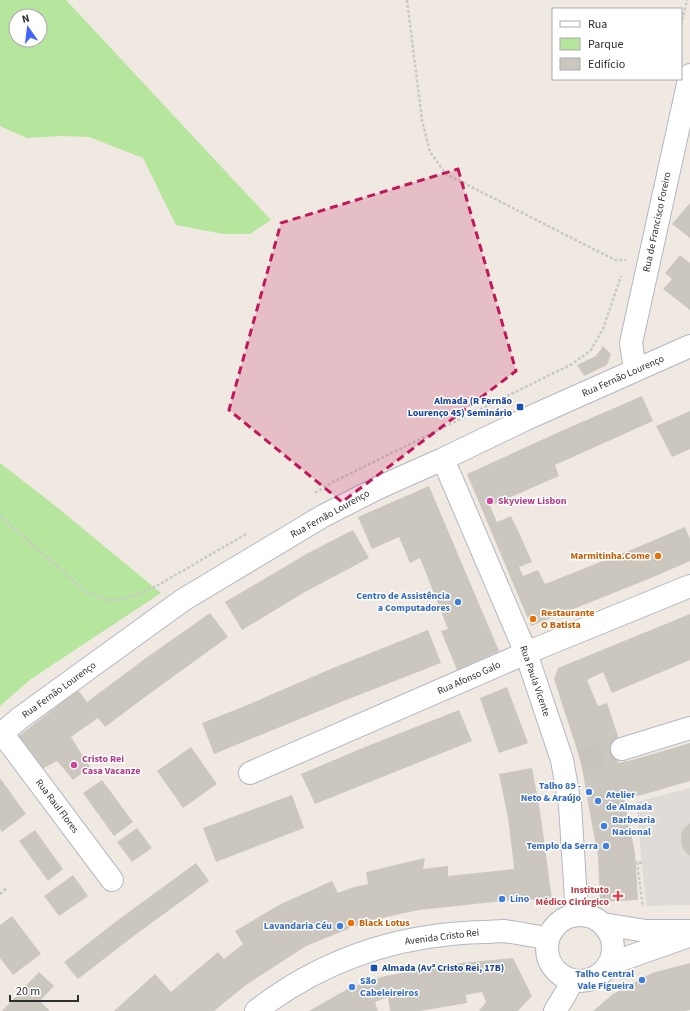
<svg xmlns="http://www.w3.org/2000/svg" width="690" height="1011" font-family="'Source Sans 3',sans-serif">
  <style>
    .green { fill: #b6e59e; fill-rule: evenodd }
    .plaza { fill: #dfdcd8 }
    .building { fill: #cbc7bf }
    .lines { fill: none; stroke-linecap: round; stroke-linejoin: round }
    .minor-tunnel { stroke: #c8c4bd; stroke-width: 22; stroke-dasharray: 22 11; stroke-linecap: butt }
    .minor-casing { stroke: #b4b7c1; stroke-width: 24 }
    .path { stroke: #c9c9c9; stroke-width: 2.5; stroke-dasharray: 3 2; stroke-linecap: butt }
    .minor { stroke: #fff; stroke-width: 22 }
    .marked { fill: #c2185b; fill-opacity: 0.2; stroke: #c2185b; stroke-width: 3; stroke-dasharray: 8 5; stroke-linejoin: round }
    .transit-dot { fill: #1a4fb4; stroke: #fff; stroke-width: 1.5 }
    .hotel-dot { fill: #d1479c; stroke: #fff; stroke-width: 1.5 }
    .food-dot { fill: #e8710a; stroke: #fff; stroke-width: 1.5 }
    .shop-dot { fill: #3f7fe0; stroke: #fff; stroke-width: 1.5 }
    .health-dot { fill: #e0444e; stroke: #fff; stroke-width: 1.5 }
    .labels { text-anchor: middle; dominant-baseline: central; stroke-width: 3; stroke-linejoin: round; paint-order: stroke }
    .street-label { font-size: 10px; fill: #2e2e2e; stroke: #fff }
    .transit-label { font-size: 10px; font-weight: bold; fill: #164399; stroke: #fff; text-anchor: end }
    .hotel-label { font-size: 10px; font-weight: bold; fill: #b23c85; stroke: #fff; text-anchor: start }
    .food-label { font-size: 10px; font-weight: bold; fill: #c56008; stroke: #fff; text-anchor: start }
    .shop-label { font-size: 10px; font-weight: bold; fill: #366cbe; stroke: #fff; text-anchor: end }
    .health-label { font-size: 10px; font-weight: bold; fill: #be3a42; stroke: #fff; text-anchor: end }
  </style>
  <rect width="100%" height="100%" fill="#efe9e1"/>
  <path class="green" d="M0,0h66l205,220 -21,14h-27l-47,-9 -33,-67 -54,-21 -27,-1 -35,2 -25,-11 -2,-1zM16,16h24v24h-24z
    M0,463l53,41 108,89 -130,86 -31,27z"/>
  <path class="plaza" d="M690,788v117l-44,1 -10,-104z"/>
  <path class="building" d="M690,203v35l-18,-14z
    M680,255l10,8v47l-27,-21 9,-10 -7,-6z
    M603,346l8,8 -4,11 -23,11 -7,-11 19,-9z
    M642,396l11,25 -98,44 4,11 -69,30 7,16 14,-6 9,19 12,27 -13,5 4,9 15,-6 7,14 93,-37 47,-20 5,12v22l-39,17 -120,48 -64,-152 101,-46z
    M690,411v38l-18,8 -16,-31z
    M429,486l70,165 -42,19 -16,-39 7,-2 -28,-71 -10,5 -11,-26 -27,12 -14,-32z
    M353,530l16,28 -64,34 -63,38 -17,-28 83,-49z
    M210,613l18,24 -83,60 -40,30 -7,-9 -27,19 19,30 -17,13 -16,-19 -17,9 -24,-32 62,-48 9,12 59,-44z
    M690,614v46l-78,33 -9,-21 -16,8 11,26 9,-3 15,45 -7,2 3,13 14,-3 58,-17v38l-48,14 -18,3 11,55 3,47 -38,2 -2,-46 -8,-42 -9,-52 -27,-83 4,-11z
    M428,630l13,33 -95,37 -132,54 -12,-31 43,-17 88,-38z
    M507,687l21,56 -29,10 -19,-55z
    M459,710l13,31 -157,63 -14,-30 64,-27z
    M191,747l26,37 -34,24 -26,-37z
    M532,768l8,43 12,88 -50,2 -54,6 -29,3 -51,11 -62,25 -60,39 -32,26h-100l41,-37 16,18 47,-40 6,7 19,-15 -8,-13 46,-27 51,-23 6,12 16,-6 14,-3 -2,-12 59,-14 -2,11 25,-3v10l66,-7 -1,-11 -5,-40 -9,-44z
    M0,778l26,36 -24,18 -2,-3z
    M102,780l31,42 -19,14 -31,-43z
    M292,795l12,33 -88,34 -13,-34z
    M690,823v33l-7,-7 -2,-6v-8l2,-6z
    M137,828l15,20 -20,14 -15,-20z
    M35,830l28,39 -15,12 -29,-40z
    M196,863l13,18 -78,57 -53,41 -14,-17 54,-42z
    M73,875l15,21 -29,20 -15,-20z
    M12,916l29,38 -28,21 -13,-17v-33z
    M513,958l19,38 -14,15h-39l7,-9 -4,-10 -16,3 1,8 -47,8h-30l-2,-14 -13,5 3,9h-69l42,-24 34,-11 76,-13z
    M690,963v47l-5,1h-92l20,-17 39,-21z
    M39,972l15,14 -14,15 10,10h-48z"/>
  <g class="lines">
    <path class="minor-tunnel" d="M580,760l42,-11"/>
    <g class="minor-casing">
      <path id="minor" d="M635,370l-4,-27 59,-268
        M443,459l83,194 36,107 8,45 7,110
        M2,733l110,147
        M0,735l20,-17 163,-118 140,-84 55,-28 65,-29 83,-40 164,-73
        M622,749l68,-21
        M250,773l276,-120 164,-67
        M547 948a33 33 0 1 1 66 0a33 33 0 1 1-66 0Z
        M603,924l43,7h44
        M609,964l80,-28
        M256,1011c58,-45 123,-70 195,-77 11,-1 22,-2 34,-2 6,0 12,-1 18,-1 15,2 30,5 45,7
        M555,1011l11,-18 6,-12"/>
    </g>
    <path class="path" d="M407,0l15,120 8,32 16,22 169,86h11
      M681,25l6,-25
      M315,493l16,-10 241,-119 19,-14 12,-21 18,-53
      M0,516l86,76 24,9 25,-5 25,-12 86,-50
      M642,863l-5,-1 6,45
      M0,894l7,-6"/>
    <use href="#minor" class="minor"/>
  </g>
  <path class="marked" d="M458,169l58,202 -174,131 -113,-92 52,-187z"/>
  <g class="transit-dot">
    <rect x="516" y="403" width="8" height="8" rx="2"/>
    <rect x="370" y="964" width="8" height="8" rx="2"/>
  </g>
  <g class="hotel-dot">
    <circle cx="490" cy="501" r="4"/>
    <circle cx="74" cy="765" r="4"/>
  </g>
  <g class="food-dot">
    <circle cx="658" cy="556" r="4"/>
    <circle cx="533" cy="619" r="4"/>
    <circle cx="351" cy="923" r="4"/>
  </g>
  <g class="shop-dot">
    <circle cx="458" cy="602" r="4"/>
    <circle cx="589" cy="792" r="4"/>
    <circle cx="598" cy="801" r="4"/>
    <circle cx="604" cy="826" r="4"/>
    <circle cx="606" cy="846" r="4"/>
    <circle cx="502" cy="899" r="4"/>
    <circle cx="340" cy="926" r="4"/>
    <circle cx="642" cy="980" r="4"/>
    <circle cx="352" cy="987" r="4"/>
  </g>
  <path class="health-dot" d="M616 890h4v4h4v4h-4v4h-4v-4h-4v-4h4z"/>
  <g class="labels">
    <g class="street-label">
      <text transform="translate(657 222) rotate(-78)">Rua de Francisco Foreiro</text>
      <text transform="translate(623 376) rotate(-24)">Rua Fernão Lourenço</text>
      <text transform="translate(330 514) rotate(-29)">Rua Fernão Lourenço</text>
      <text transform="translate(469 678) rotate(-24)">Rua Afonso Galo</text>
      <text transform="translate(535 681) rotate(71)">Rua Paula Vicente</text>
      <text transform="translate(59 690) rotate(-36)">Rua Fernão Lourenço</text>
      <text transform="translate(57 806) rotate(53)">Rua Raul Flores</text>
      <text transform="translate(442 937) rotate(-7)">Avenida Cristo Rei</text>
    </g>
    <g class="transit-label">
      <text x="512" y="401">Almada (R Fernão<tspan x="512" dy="12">Lourenço 45) Seminário</tspan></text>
      <text x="382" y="968" text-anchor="start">Almada (Avª Cristo Rei, 17B)</text>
    </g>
    <g class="hotel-label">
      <text x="498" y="501">Skyview Lisbon</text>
      <text x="82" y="759">Cristo Rei<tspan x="82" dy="12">Casa Vacanze</tspan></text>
    </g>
    <g class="food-label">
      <text x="650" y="556" text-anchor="end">Marmitinha.Come</text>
      <text x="541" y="613">Restaurante<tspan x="541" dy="12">O Batista</tspan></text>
      <text x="359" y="923">Black Lotus</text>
    </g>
    <g class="shop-label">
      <text x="450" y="596">Centro de Assistência<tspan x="450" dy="12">a Computadores</tspan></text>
      <text x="581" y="786">Talho 89 -<tspan x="581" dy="12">Neto &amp; Araújo</tspan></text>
      <text x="606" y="795" text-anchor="start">Atelier<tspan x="606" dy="12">de Almada</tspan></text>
      <text x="612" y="820" text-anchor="start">Barbearia<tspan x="612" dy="12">Nacional</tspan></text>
      <text x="598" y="846">Templo da Serra</text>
      <text x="510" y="899" text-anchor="start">Lino</text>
      <text x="332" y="926">Lavandaria Céu</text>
      <text x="634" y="974">Talho Central<tspan x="634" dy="12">Vale Figueira</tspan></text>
      <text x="360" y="981" text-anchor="start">São<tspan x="360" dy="12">Cabeleireiros</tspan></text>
    </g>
    <g class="health-label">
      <text x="609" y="890">Instituto<tspan x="609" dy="12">Médico Cirúrgico</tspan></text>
    </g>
  </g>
  <rect x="552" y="8" width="130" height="72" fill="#ffffff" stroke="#ababab"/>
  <rect x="560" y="21" width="20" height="6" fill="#ffffff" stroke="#ababab"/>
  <text x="588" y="28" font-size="12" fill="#2e2e2e">Rua</text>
  <rect x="560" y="38" width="20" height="12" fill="#b6e59e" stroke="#ababab"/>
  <text x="588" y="48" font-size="12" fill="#2e2e2e">Parque</text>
  <rect x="560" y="58" width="20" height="12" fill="#cbc7bf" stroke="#ababab"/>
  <text x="588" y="68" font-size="12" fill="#2e2e2e">Edifício</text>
  <g transform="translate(28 28) rotate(346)"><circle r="19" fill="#ffffff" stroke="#ababab"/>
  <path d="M0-3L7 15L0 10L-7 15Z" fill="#4264fb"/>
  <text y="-6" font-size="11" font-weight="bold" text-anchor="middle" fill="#2e2e2e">N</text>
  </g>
  <path d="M10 995v6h68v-6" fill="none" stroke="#2e2e2e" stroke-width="2"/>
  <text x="16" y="995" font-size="12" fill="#2e2e2e" stroke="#ffffff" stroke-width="3" paint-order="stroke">20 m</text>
</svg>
